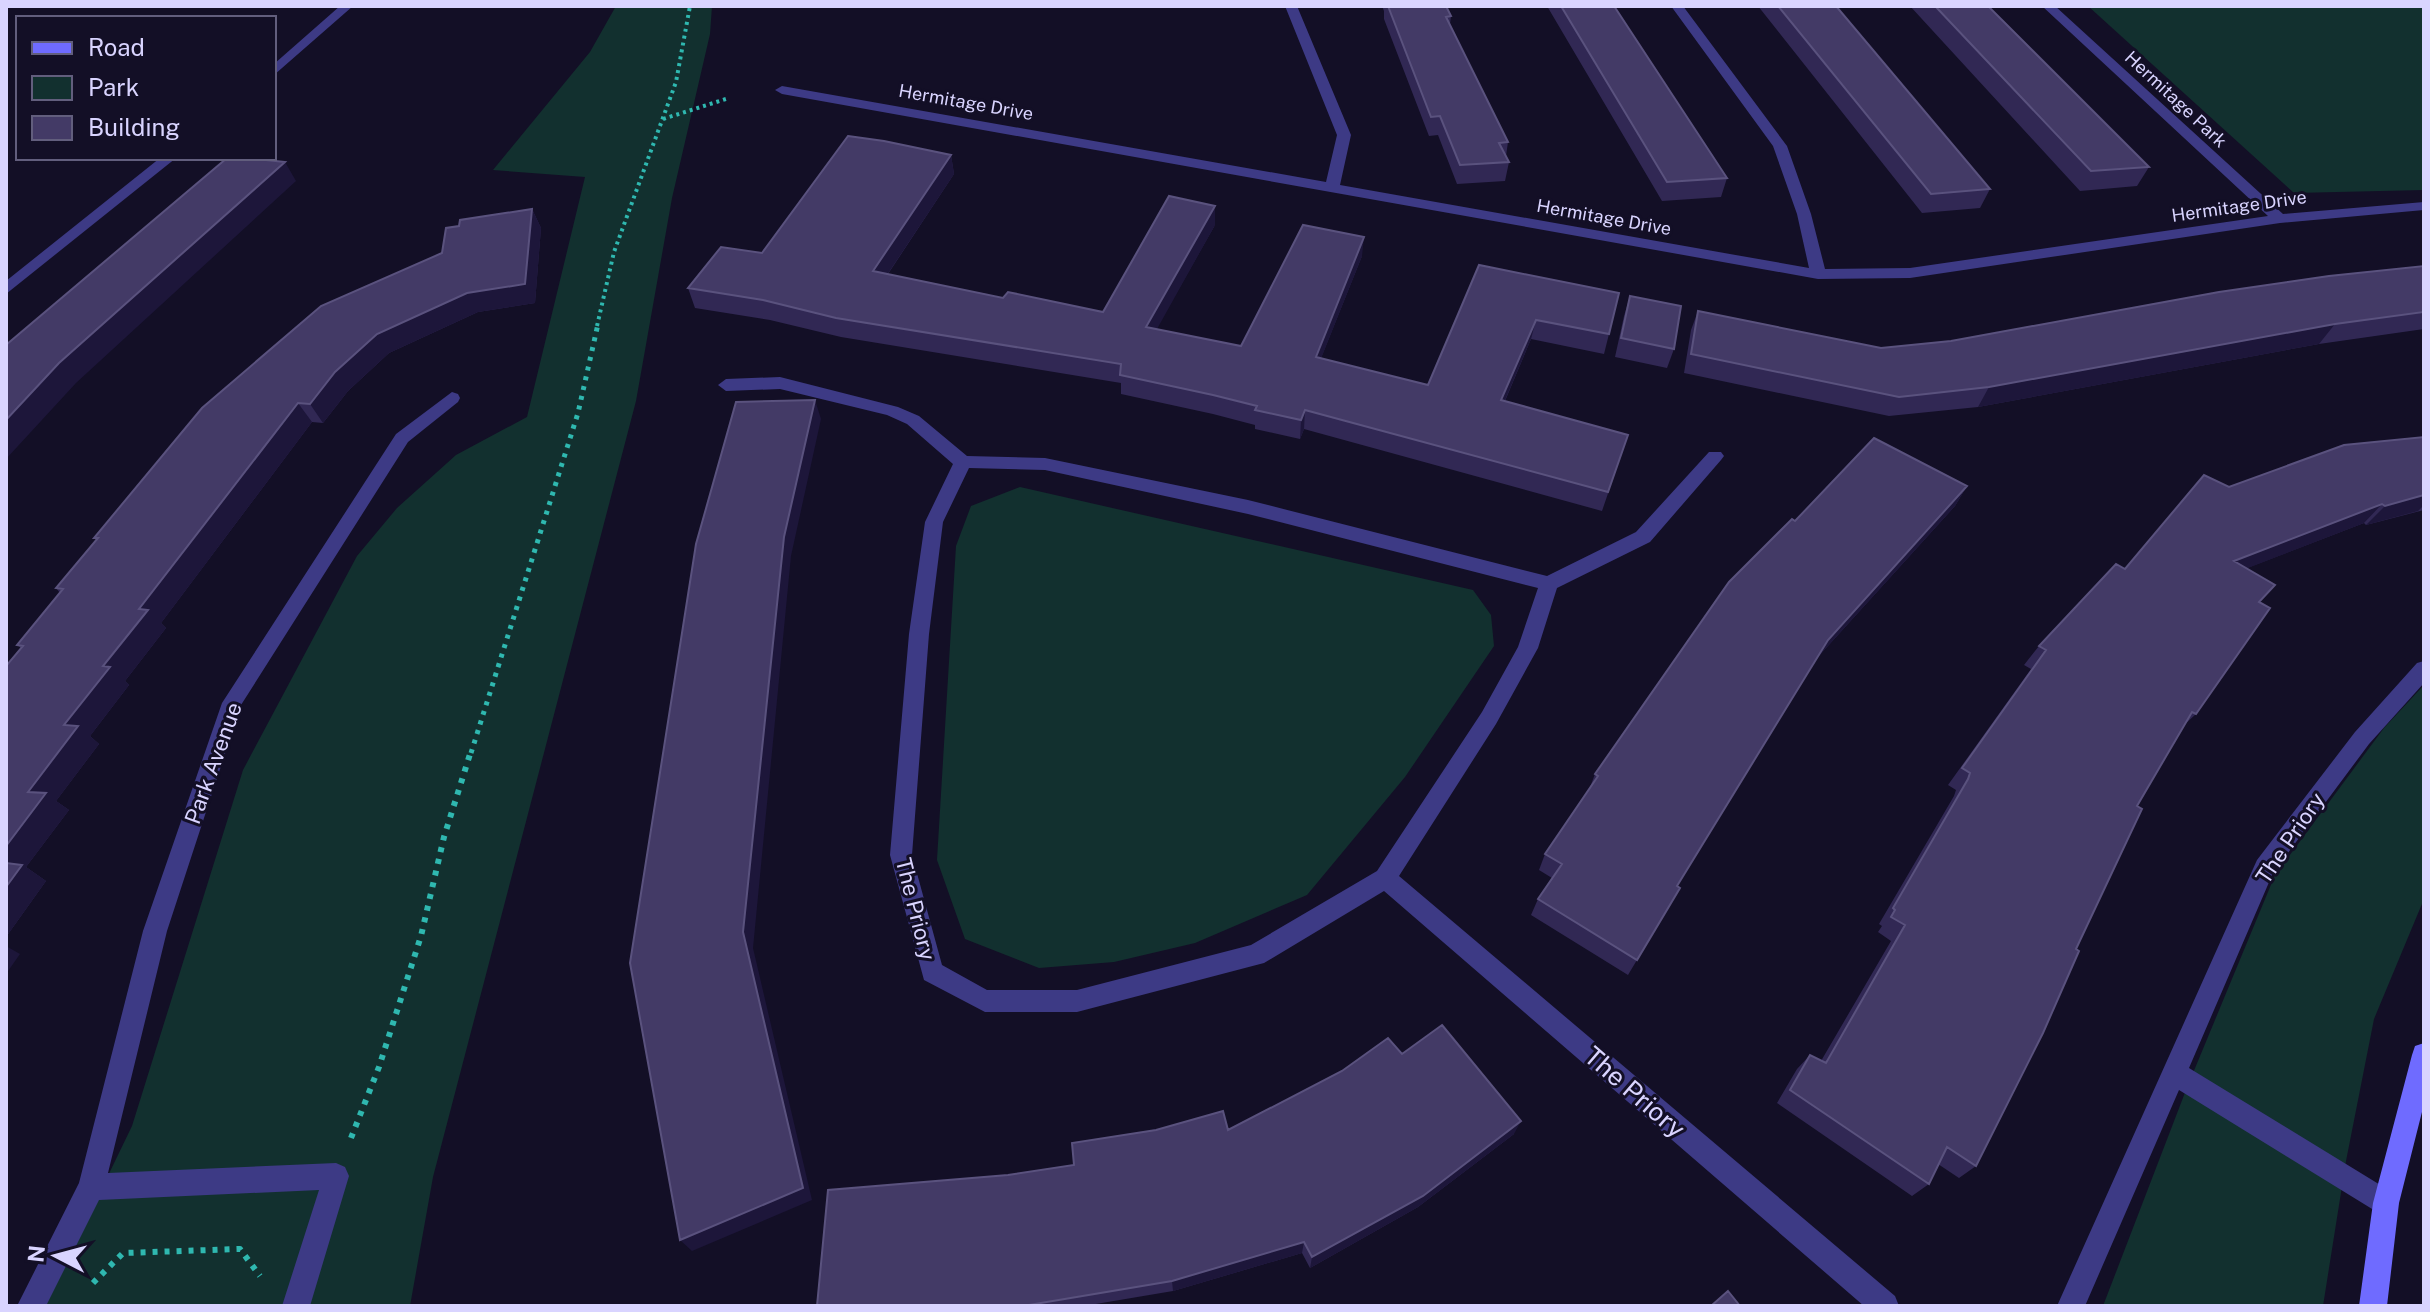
<svg xmlns="http://www.w3.org/2000/svg" width="2430" height="1312" font-family="'Public Sans',sans-serif">
  <style>
    .green { fill: #12302f }
    .lines { fill: none; stroke-linecap: round; stroke-linejoin: round }
    .path-far2 { stroke: #2fb8b0; stroke-width: 4; stroke-dasharray: 3 4; stroke-linecap: butt }
    .path-far1 { stroke: #2fb8b0; stroke-width: 5; stroke-dasharray: 4 6; stroke-linecap: butt }
    .path { stroke: #2fb8b0; stroke-width: 6; stroke-dasharray: 5 7; stroke-linecap: butt }
    .street { fill: #3d3a85; fill-rule: evenodd }
    .secondary { fill: #6f6bff; fill-rule: evenodd }
    .wall { fill: #312854 }
    .shaded-wall { fill: #1d163a }
    .building { fill: #433a66; stroke: #5a527e; stroke-width: 2 }
    .labels { text-anchor: middle; dominant-baseline: central; stroke-width: 6; stroke-linejoin: round; paint-order: stroke }
    .far-street-label { font-size: 18px; fill: #d9d4ff; stroke: #130f26 }
    .street-label { font-size: 22px; fill: #d9d4ff; stroke: #130f26 }
    .near-street-label { font-size: 26px; fill: #d9d4ff; stroke: #130f26 }
  </style>
  <rect width="100%" height="100%" fill="#130f26"/>
  <path class="green" d="M616,6h96l-2,28 -38,164 -36,203 -203,776 -23,129h-365l87,-180 111,-356 114,-214 40,-48 59,-53 71,-38 58,-240 -92,-7 97,-118z
    M2088,6h336v184l-130,3z
    M1020,487l453,103 18,25 3,31 -89,131 -98,118 -112,48 -81,19 -75,6 -74,-29 -28,-79 19,-314 15,-40z
    M2424,685v214l-50,120 -28,142 -23,145h-220l83,-216 89,-215 109,-147z"/>
  <g class="lines">
    <path class="path-far2" d="M663,119l66,-21
      M597,326l17,-74 62,-170 14,-76"/>
    <path class="path-far1" d="M471,753l107,-340 20,-89"/>
    <path class="path" d="M351,1138l28,-71 42,-131 23,-99 27,-86
      M93,1283l30,-30 117,-4 20,27"/>
    <path class="street" d="M340,6h13l-79,69v-11z
      M1285,6h12l54,129 -11,50 469,83 -12,-54 -24,-68 -102,-140h12l104,140 24,68 14,55 85,-1 358,-52 -226,-210h13l228,208 141,-12v8l-144,13 -370,55 -92,1 -1036,-185 -7,-4 7,-4 544,96 11,-47z
      M160,158h16l-170,136v-13z
      M780,377l118,30 21,9 48,40 78,2 203,42 299,76 89,-44 73,-80h12l3,4 -3,4 -71,82 -93,46 -19,60 -42,76 -97,152 496,420 4,10h-35l-480,-415 -120,72 -187,49h-92l-61,-32 -34,-125 19,-221 16,-112 28,-58 -46,-40 -20,-9 -107,-26 -54,2 -8,-6 8,-6zM969,468l76,2 203,44 290,74 -20,59 -36,65 -105,159 -126,74 -174,45h-90l-45,-25 -30,-110 17,-221 14,-112z
      M452,392l6,2 2,4 -2,4 -50,40 -167,263 -74,226 -59,242 228,-10 9,4 4,9 -39,130h-28l37,-116 -220,10 -53,106h-29l62,-123 64,-252 79,-228 174,-269z
      M2424,661v22l-55,61 -96,129 -84,195 206,126 4,9 -4,9 -9,4 -9,-4 -198,-122 -94,216h-28l200,-446 98,-128 62,-69z"/>
    <path class="secondary" d="M2424,1043v61l-25,99 -12,103h-28l14,-103 39,-148 3,-9z"/>
  </g>
  <path class="wall" d="M1382,6h64l5,10 -1,8 58,118 -2,14 3,6 -4,19 -48,3 -19,-49 -9,1 -45,-117v-8z
    M1547,6h67l113,172 -6,19 -59,4z
    M1758,6h78l154,183 -10,19 -58,5z
    M1910,6h78l161,161 -12,19 -57,5z
    M951,155l3,19 -66,100 115,24 100,14 112,-87 -59,104 85,17 121,-90 -41,102 107,27 51,-120 130,69 -5,20 -73,-15 -26,62 123,34 -26,76 -298,-82 -4,10 -45,-10v-4l-42,-11 -92,-20v-11l-280,-46 -71,-17 -75,-12 -7,-20 74,-35z
    M532,209l9,19 -6,75 -57,9 -89,41 -41,38 -25,32 -11,-1 -151,201 5,5 -41,53 4,4 -39,51 9,8 -43,57 13,9 -43,57 20,14 -40,56v-271l15,-18 -4,-3 43,-52 -4,-5 40,-48 -2,-2 348,-285 17,-27z
    M2424,266v63l-105,15 -341,63 -89,9 -205,-43 7,-43 7,-19 183,37 70,-7z
    M1630,296l44,53 -7,19 -52,-11 9,-41z
    M2424,437v73l-58,15 -2,-2 -117,45 12,34 -63,112 -12,11 -47,81 -61,143 -100,217 -17,12 -21,-14 -9,20 -17,12 -135,-93 20,-34 13,-14 11,6 70,-120 -13,-9 4,-6 -3,-2 75,-128 2,-6 -8,-5 83,-116 -7,-4 15,-19 86,-77 104,-82z
    M1967,486l-12,20 -138,152 -140,228 3,2 -52,87 -97,-60 7,-16 14,-21 -13,-8 6,-16 44,-64 6,-16 200,-253z
    M1402,1054l112,80 -96,73 -108,61 -8,-15 -129,38 -89,15h-267l191,-131 66,-10 154,-35z"/>
  <path class="shaded-wall" d="M951,155l3,19 -77,116 -4,-19z
    M285,162l11,19 -220,202 -70,76v-39l53,-57z
    M1215,206v19l-68,122 -1,-20z
    M532,209l9,19 -6,75 -57,9 -89,41 -41,38 -25,32 -13,-19 25,-32 42,-38z
    M1364,237l-2,19 -48,120 2,-19z
    M1536,320l-5,19 -34,80 4,-19z
    M2335,324l-16,20 -341,63 11,-20z
    M815,400l6,19 -30,137 -38,392 59,252 -120,51 -12,-11 63,-308 41,-395z
    M298,403l14,19 -151,201 5,5 -41,53 4,4 -39,51 9,8 -43,57 13,9 -43,57 20,14 -40,56v-91l22,-54 36,-67 39,-59 36,-57z
    M1305,410l-1,19 -4,10 1,-19z
    M1967,486l-12,20 -138,152 11,-18z
    M2424,495v10l-6,6 -52,14 19,-19z
    M2382,504l-18,19 -147,57 17,-19z
    M6,946l14,8 -14,20z
    M1521,1121l-7,13 -96,73 -108,61 2,-11z
    M1304,1242l-2,11 -129,38 -1,-10z"/>
  <path class="building" d="M1388,6h58l5,10 -5,1 62,125 -9,1 10,19 -49,3 -20,-49 -9,1z
    M1561,6h53l113,172 -60,4z
    M1778,6h58l154,183 -59,5z
    M1935,6h53l161,161 -58,4z
    M848,136l36,5 67,14 -78,116 130,27 5,-6 95,20 66,-116 46,10 -69,121 95,19 62,-121 61,12 -48,120 112,28 51,-120 140,28 -10,41 -73,-14 -35,80 127,35 -20,57 -303,-82 -4,10 -46,-10 2,-4 -44,-11 -93,-20 1,-11 -285,-46 -73,-18 -75,-12 33,-41 41,6z
    M227,158h21l37,4 -226,201 -53,57v-75z
    M532,209l-7,75 -58,9 -90,41 -42,38 -25,32 -12,-1 -159,206 9,1 -45,56 7,1 -46,58 14,1 -50,66 18,1 -40,53v-180l17,-20 -6,-1 46,-56 -7,-1 42,-50h-4l108,-130 119,-102 121,-53 4,-25 13,-2 1,-6z
    M2424,266v46l-89,12 -346,63 -90,10 -208,-43 7,-43 183,37 70,-7 268,-49 110,-16z
    M1630,296l51,10 -7,43 -53,-11z
    M815,400l-31,137 -41,395 60,256 -123,52 -50,-277 66,-419 40,-142z
    M2424,437v58l-39,11 -3,-2 -148,57 41,24 -16,17 11,6 -74,106 -4,-2 -55,94 5,3 -66,140 3,2 -36,82 -67,133 -29,-19 -18,37 -139,-94 20,-35 16,8 79,-138 -14,-8 4,-7 -2,-2 75,-129 2,-6 -8,-5 84,-118 -7,-4 77,-82 9,5 79,-94 25,12 115,-42z
    M1874,438l93,48 -139,154 -151,246 3,2 -43,72 -99,-61 24,-35 -17,-10 53,-78 -3,-2 134,-192 63,-63 3,2z
    M6,863l16,2 -16,22z
    M1442,1025l79,96 -98,75 -111,61 -8,-15 -132,39 -149,25h-206l11,-116 180,-15 66,-10 -2,-22 84,-13 67,-19 5,19 114,-59 46,-33 14,16z
    M1728,1291l12,15h-29z"/>
  <g class="labels">
    <g class="far-street-label">
      <text transform="translate(2176 99) rotate(43)">Hermitage Park</text>
      <text transform="translate(966 102) rotate(10)">Hermitage Drive</text>
      <text transform="translate(2239 206) rotate(-8)">Hermitage Drive</text>
      <text transform="translate(1604 217) rotate(10)">Hermitage Drive</text>
    </g>
    <g class="street-label">
      <text transform="translate(213 763) rotate(-70)">Park Avenue</text>
      <text transform="translate(2290 838) rotate(-56)">The Priory</text>
      <text transform="translate(916 909) rotate(76)">The Priory</text>
    </g>
    <g class="near-street-label">
      <text transform="translate(1635 1092) rotate(41)">The Priory</text>
    </g>
  </g>
  <rect width="2430" height="1312" fill="none" stroke="#d9d4ff" stroke-width="16"/>
  <rect x="16" y="16" width="260" height="144" fill="#130f26" stroke="#625e7d" stroke-width="2"/>
  <rect x="32" y="42" width="40" height="12" fill="#6f6bff" stroke="#625e7d" stroke-width="2"/>
  <text x="88" y="56" font-size="24" fill="#d9d4ff">Road</text>
  <rect x="32" y="76" width="40" height="24" fill="#12302f" stroke="#625e7d" stroke-width="2"/>
  <text x="88" y="96" font-size="24" fill="#d9d4ff">Park</text>
  <rect x="32" y="116" width="40" height="24" fill="#433a66" stroke="#625e7d" stroke-width="2"/>
  <text x="88" y="136" font-size="24" fill="#d9d4ff">Building</text>
  <g transform="translate(56 1256) rotate(276)" stroke="#130f26" stroke-width="6" paint-order="stroke">
  <path d="M0-6L14 30L0 20L-14 30Z" fill="#d9d4ff"/>
  <text y="-12" font-size="22" font-weight="bold" text-anchor="middle" fill="#d9d4ff">N</text>
  </g>
</svg>
